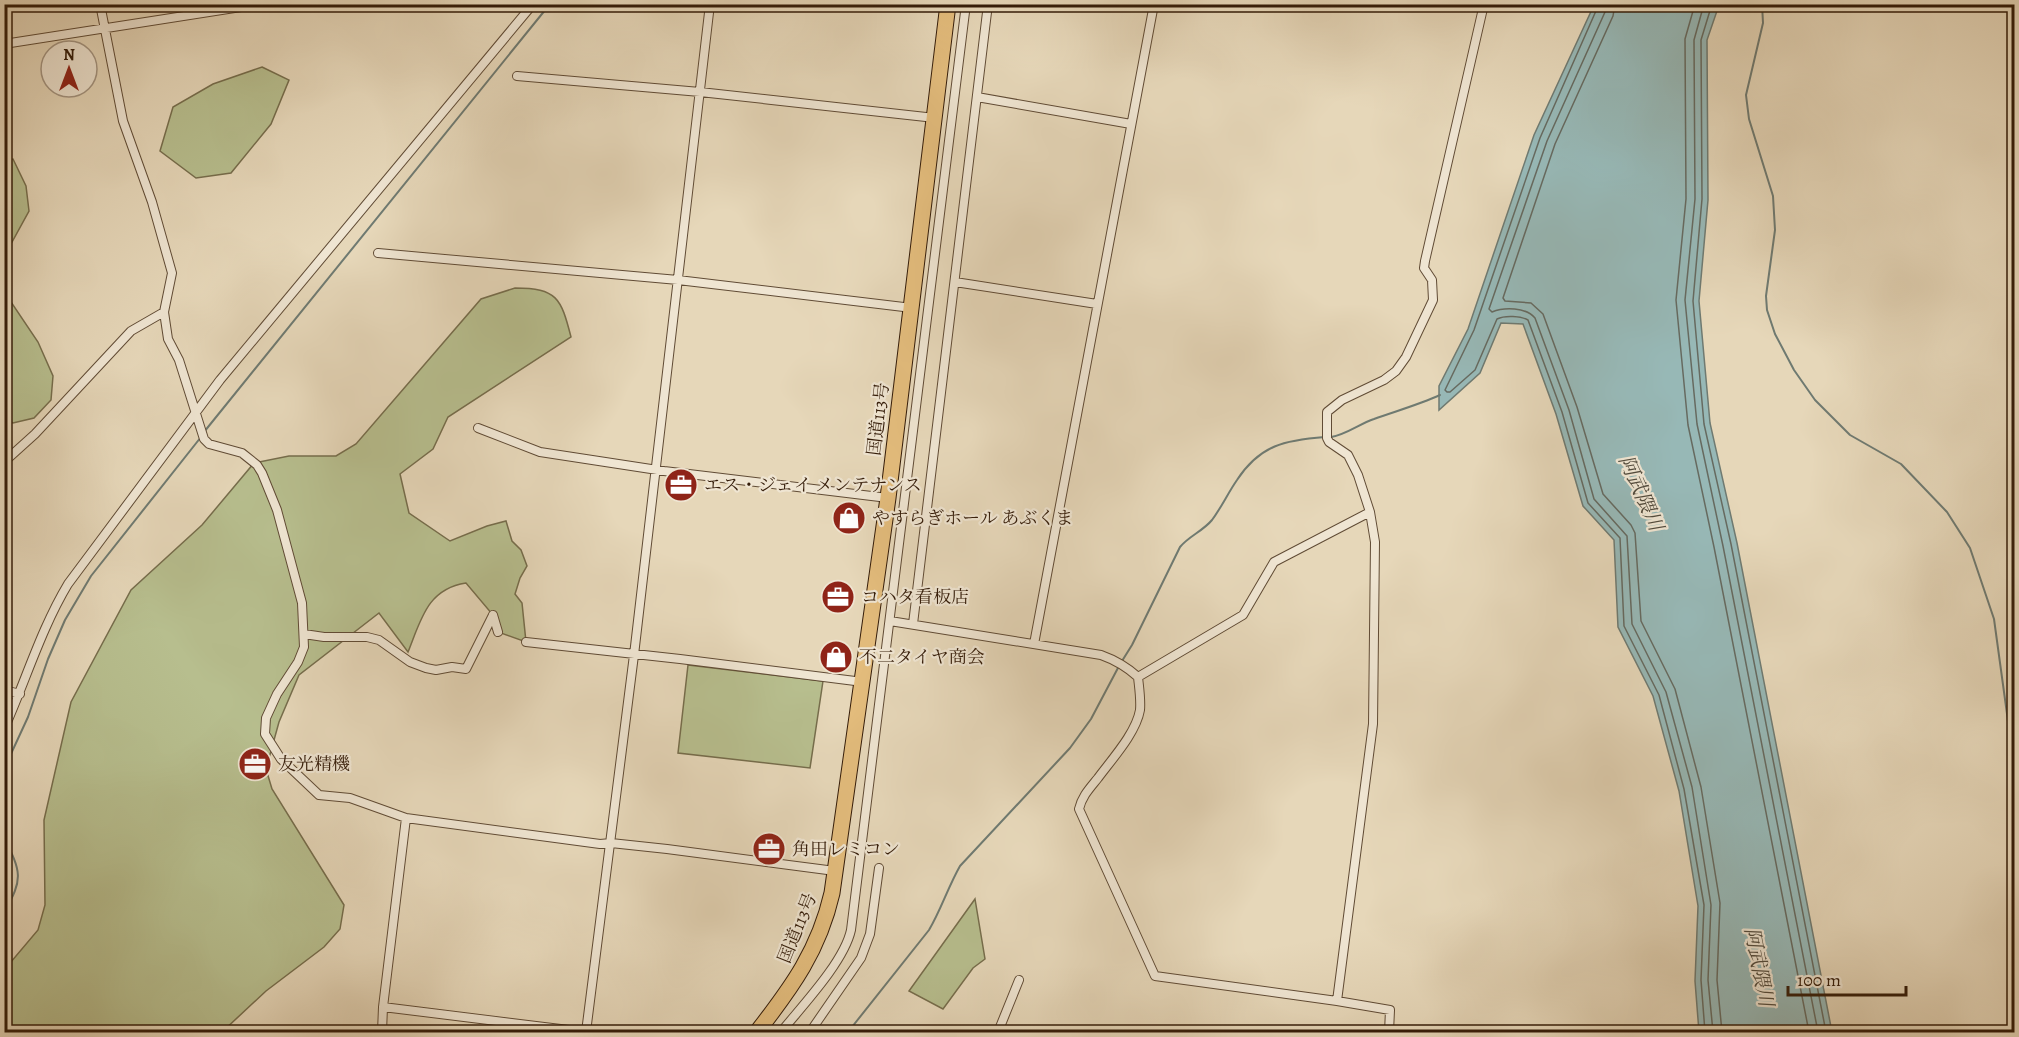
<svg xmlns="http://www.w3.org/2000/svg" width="2019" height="1037" font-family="Alegreya,'Noto Serif JP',serif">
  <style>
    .green { fill: #b7be8e; stroke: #766d4c; stroke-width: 1.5 }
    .water { fill: #97b8b6; stroke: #6f7a71; stroke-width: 1.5 }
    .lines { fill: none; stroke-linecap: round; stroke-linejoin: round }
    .shore { stroke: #666a60; stroke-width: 1.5 }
    .stream { stroke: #6f7a71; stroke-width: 2 }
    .street-casing { stroke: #604b35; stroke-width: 10 }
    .highway-casing { stroke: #341c09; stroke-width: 17 }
    .street { stroke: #efe5d2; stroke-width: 8 }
    .highway { stroke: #e3bc7c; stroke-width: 15 }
    .labels { text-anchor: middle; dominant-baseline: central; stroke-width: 4.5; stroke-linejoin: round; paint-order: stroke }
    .street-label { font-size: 18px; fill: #341c09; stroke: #efe5d2 }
    .poi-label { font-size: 18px; fill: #341c09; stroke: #efe5d2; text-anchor: start }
    .water-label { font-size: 20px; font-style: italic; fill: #524b3d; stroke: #efe5d2 }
  </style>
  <rect width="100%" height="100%" fill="#e6d7b9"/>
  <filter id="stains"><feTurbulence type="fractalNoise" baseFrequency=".00333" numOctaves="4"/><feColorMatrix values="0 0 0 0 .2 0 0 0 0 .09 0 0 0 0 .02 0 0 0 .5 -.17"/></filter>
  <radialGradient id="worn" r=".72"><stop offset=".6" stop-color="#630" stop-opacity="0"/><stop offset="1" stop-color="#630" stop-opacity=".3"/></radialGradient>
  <path class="green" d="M262,67l27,13 -18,44 -40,49 -35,5 -36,-27 13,-44 40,-23z
    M13,159l13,27 3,25 -18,33 -5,41 5,17 27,40 15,34 -2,24 -17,18 -21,5 -9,-4v-259z
    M515,288c42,0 46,10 56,49l-123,80 -15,32 -33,25 9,39 41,28 37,-15 19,-5 6,20 9,9 6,16 -7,12 -5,16 7,9 4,39 -28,-10 -5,-17 -27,-32c-39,6 -45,37 -58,69l-29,-39 -80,62 -20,47 -13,47 6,20 72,116 -4,24 -16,18 -58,44 -44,41h-217v-63l33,-39 7,-25 -1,-85 27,-118 60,-112 71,-65 52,-62 35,-7h47l20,-12 125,-145z
    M688,665l135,16 -13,87 -132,-15z
    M975,899l10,60 -12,9 -30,41 -34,-18z"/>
  <path class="water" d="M1594,5h125l-12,35 1,160 -9,101 11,122 27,120 95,489h-133l-4,-51 3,-75 -19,-115 -26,-95 -35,-69 -4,-87 -31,-34 -27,-92 -33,-90 -22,-1 -21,50 -41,37v-24l29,-57 66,-194z"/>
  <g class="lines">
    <path class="shore" d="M1599,4l-59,134 -66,192 -29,60 2,2h3l25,-22 22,-51c8,-4 24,-3 31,1l34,92 26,91 32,35 4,88 35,69 25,94 20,116 -3,75 4,52
      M1606,4l-1,8 -58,129 -58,168 3,3c12,-5 34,-5 43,6l34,92 25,89 33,37 5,88 34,68 26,95 19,118 -3,75 5,52
      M1615,4l-2,12 -58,128 -52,154 2,3 26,2 12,11 34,93 26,87 28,31 4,8 6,88 34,68 26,98 19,116 -3,77 5,52
      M1695,4l-10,35 1,160 -10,101 12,125 26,122 95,485
      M1704,4l-10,36 1,159 -10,101 12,124 26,122 95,486
      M1712,4l-11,36 1,159 -9,102 11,123 27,120 95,488"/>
    <path class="stream" d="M1762,4l1,19 -17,72 3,24 24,77 2,34 -9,66 1,14 8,24 19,36 21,30 35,35 51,29 46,48 23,36 24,71 20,146
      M204,432l346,-428
      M1331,437c15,-2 28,-13 43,-18 22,-8 44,-14 66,-24
      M1122,661l10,-16 48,-98c9,-11 23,-16 32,-27 9,-12 16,-27 25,-40 23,-35 48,-40 88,-43
      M4,769l24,-52 20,-58 17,-39 26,-44 110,-139
      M4,838c17,33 20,41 0,74
      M848,1032l81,-102c12,-20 19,-43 31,-64l110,-118 21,-29 28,-53"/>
    <g class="street-casing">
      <path id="street" d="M100,4l23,117 29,81 20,71 -8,39 4,27 11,21 25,79 5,5 33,9 15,12 5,8 15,37 25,93 2,44 -6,15 -21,32 -11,24 -1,16 16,25 38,36 31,3 56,20 194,26 11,-1 56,6 168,22
        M4,44l257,-40
        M517,76l183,16 235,26
        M977,97l154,27
        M378,253l300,27 234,28
        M955,282l142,22
        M478,428l62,24 124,19 224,27
        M4,462l31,-28 96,-103 33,-19
        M493,615l5,17
        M890,621l211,34c14,5 26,12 37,22 1,10 3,22 2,33 -4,23 -28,49 -42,68 -8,10 -16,18 -19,31l76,167 182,25 53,9 -1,22
        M913,624l75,-620
        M304,634l20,3h43l12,3 31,22 16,6 10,2 16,-3 14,2 27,-54
        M526,642l154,17 183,23
        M1034,644l120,-640
        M1138,677l105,-62 31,-53 96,-50
        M4,690l16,4
        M4,729c22,-49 37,-100 64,-145l152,-204 313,-376
        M1337,1001l36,-277 2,-182 -5,-30 -12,-37 -10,-20 -19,-13 -2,-4v-26l15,-12 42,-20 12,-9 10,-14 27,-57 -1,-20 -8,-12 1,-7 59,-257
        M383,1007l202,25
        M382,1032l1,-25 23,-189
        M586,1032l48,-377 76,-651
        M781,1032c21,-26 63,-70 70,-102l115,-926
        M810,1032l51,-74 9,-24 9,-66
        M998,1032l21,-52"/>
    </g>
    <g class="highway-casing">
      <path id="highway" d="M757,1032c35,-45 62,-82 75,-139l56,-395 60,-494"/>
    </g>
    <use href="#street" class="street"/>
    <use href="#highway" class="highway"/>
  </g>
  <defs>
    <g id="office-disc" transform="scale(1.725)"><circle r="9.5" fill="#8f2418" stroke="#efe5d2"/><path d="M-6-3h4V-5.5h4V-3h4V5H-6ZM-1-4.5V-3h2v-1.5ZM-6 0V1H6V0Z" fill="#fff"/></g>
    <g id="shop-disc" transform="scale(1.725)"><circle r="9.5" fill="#8f2418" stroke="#efe5d2"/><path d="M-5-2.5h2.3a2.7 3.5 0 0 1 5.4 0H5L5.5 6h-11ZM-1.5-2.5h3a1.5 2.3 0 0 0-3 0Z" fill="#fff"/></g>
  </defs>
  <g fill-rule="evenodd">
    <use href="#office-disc" x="681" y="485"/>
    <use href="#shop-disc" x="849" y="518"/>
    <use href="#office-disc" x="838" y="597"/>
    <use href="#shop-disc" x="836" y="657"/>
    <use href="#office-disc" x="255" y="764"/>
    <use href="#office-disc" x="769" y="849"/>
  </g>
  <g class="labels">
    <g class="street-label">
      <text transform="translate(878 419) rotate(-83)">国道113号</text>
      <text transform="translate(797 928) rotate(-68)">国道113号</text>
    </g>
    <g class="poi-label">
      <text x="704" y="485">エス・ジェイ メンテナンス</text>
      <text x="872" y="518">やすらぎホール あぶくま</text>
      <text x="861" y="597">コハタ看板店</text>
      <text x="859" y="657">不二タイヤ商会</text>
      <text x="278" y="764">友光精機</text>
      <text x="792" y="849">角田レミコン</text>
    </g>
    <g class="water-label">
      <text transform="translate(1641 493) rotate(66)">阿武隈川</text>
      <text transform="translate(1759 967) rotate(79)">阿武隈川</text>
    </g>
  </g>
  <rect width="2019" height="1037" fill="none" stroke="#e6d7b9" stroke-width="24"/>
  <rect x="6" y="6" width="2007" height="1025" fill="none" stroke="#341c09" stroke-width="3"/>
  <rect x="12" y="12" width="1995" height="1013" fill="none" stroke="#341c09" stroke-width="1.5"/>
  <g transform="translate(69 69)"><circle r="28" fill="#efe5d2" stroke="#a49582" stroke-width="1.5"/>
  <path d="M0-4.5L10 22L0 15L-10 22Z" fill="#8f2418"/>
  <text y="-9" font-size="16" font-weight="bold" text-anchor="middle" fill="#341c09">N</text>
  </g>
  <path d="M1788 986v9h118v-9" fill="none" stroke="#341c09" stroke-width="3"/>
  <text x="1797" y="986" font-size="18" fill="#341c09" stroke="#efe5d2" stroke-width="4.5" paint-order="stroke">100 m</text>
  <rect width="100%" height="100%" filter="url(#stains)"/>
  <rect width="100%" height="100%" fill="url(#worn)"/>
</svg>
